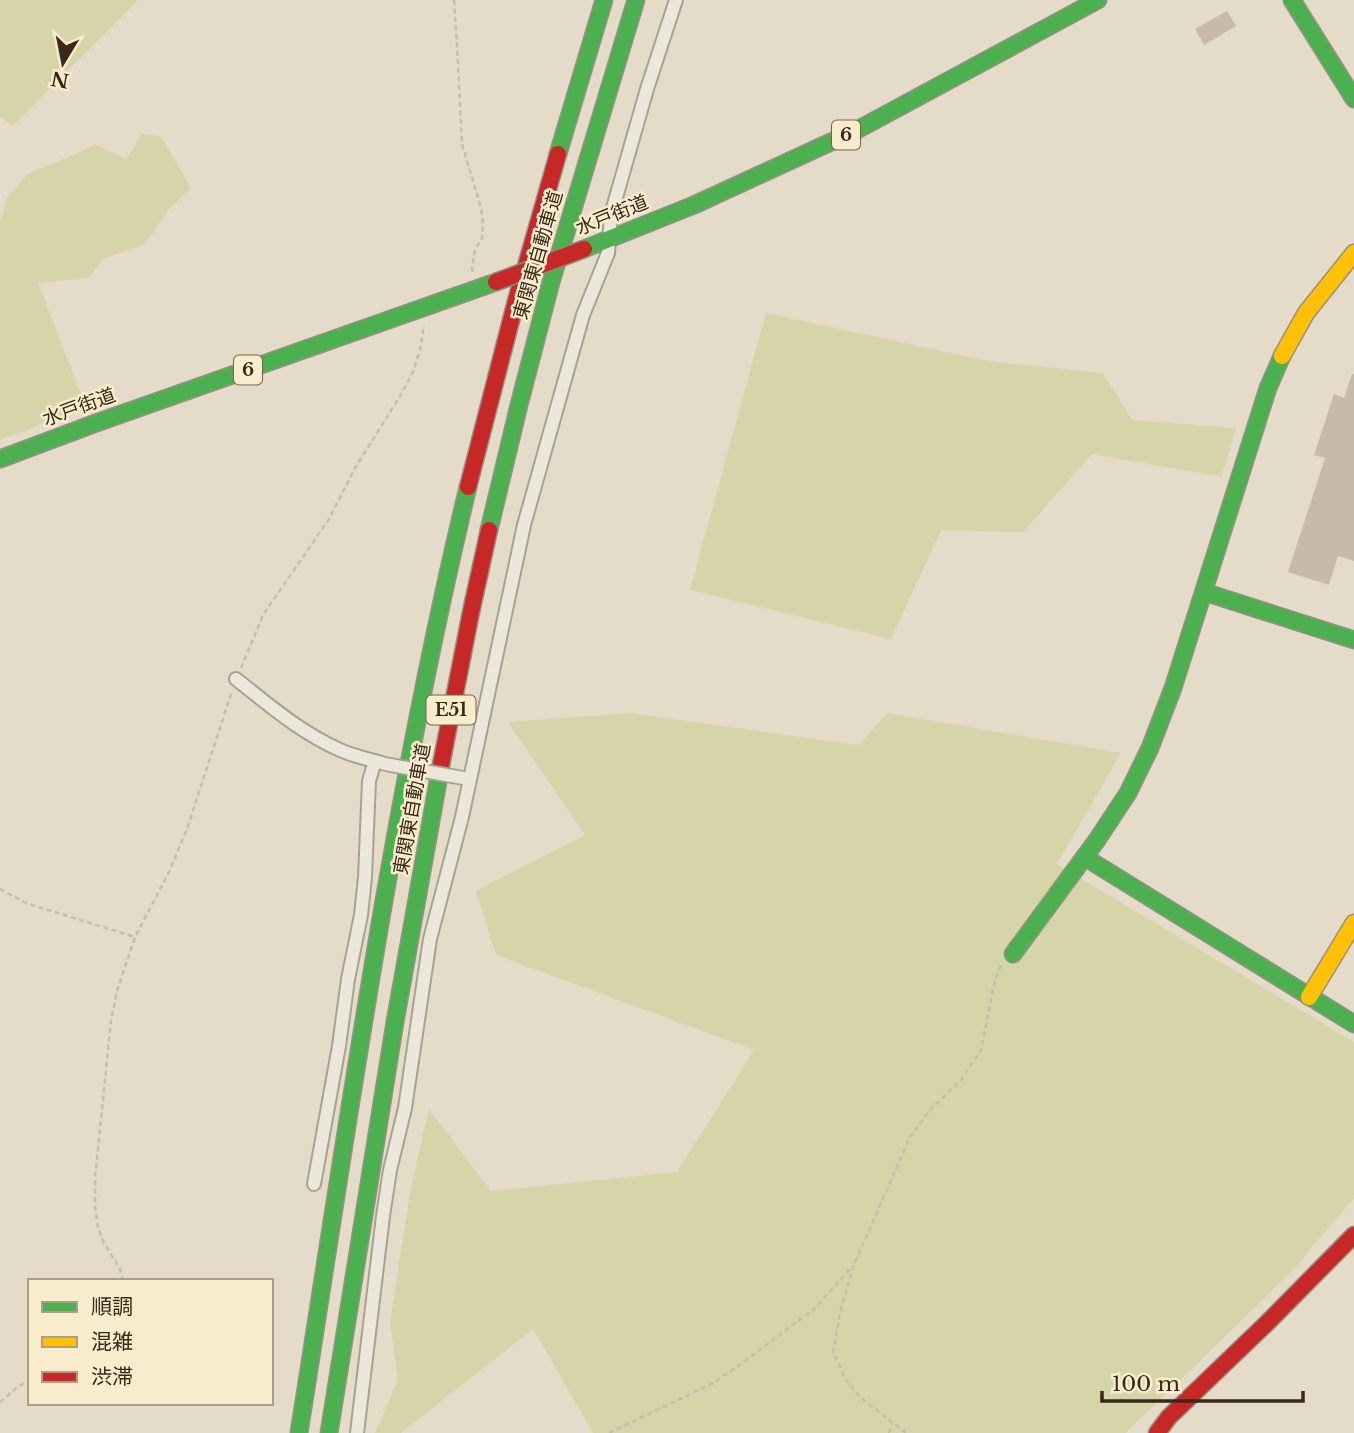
<svg xmlns="http://www.w3.org/2000/svg" width="1354" height="1433" font-family="'Libre Baskerville','Noto Sans JP',serif">
  <style>
    .green { fill: #d5d5a9 }
    .building { fill: #c8baa9 }
    .lines { fill: none; stroke-linecap: round; stroke-linejoin: round }
    .street-casing { stroke: #a9a192; stroke-width: 16 }
    .fast-casing { stroke: #989082; stroke-width: 19 }
    .slow-casing { stroke: #989082; stroke-width: 19 }
    .jam-casing { stroke: #989082; stroke-width: 19 }
    .path { stroke: #c4bdb2; stroke-width: 2.5; stroke-dasharray: 5 3.5; stroke-linecap: butt }
    .street { stroke: #ece7db; stroke-width: 12 }
    .fast { stroke: #4caf50; stroke-width: 16 }
    .slow { stroke: #ffc107; stroke-width: 16 }
    .jam { stroke: #c62828; stroke-width: 16 }
    .street-bridge-casing { stroke: #a9a192; stroke-width: 16; stroke-linecap: butt }
    .jam-bridge-casing { stroke: #8e8679; stroke-width: 19; stroke-linecap: butt }
    .street-bridge { stroke: #ece7db; stroke-width: 12 }
    .jam-bridge { stroke: #c62828; stroke-width: 16 }
    .labels { text-anchor: middle; dominant-baseline: central; stroke-width: 5; stroke-linejoin: round; paint-order: stroke }
    .shield { fill: #f8eccc; stroke: #72644f; stroke-width: 2 }
    .shield-label { font-size: 18px; font-weight: bold; fill: #38291a }
    .street-label { font-size: 19px; fill: #38291a; stroke: #f8eccc }
  </style>
  <rect width="100%" height="100%" fill="#e4dcc8"/>
  <path class="green" d="M0,0h138l-125,126 -13,-9z
    M142,134l19,2 30,52 -21,20 -25,36 -42,15 -14,19 -51,5 48,124 -86,33v-218l7,-24 21,-24 68,-29 30,14z
    M766,313l222,48 115,12 29,47 104,8 -15,49 -129,-23 -69,78 -82,-2 -50,109 -201,-49z
    M629,713l230,32 28,-32 234,40 -64,111 297,178v156l-60,71 -168,164h-533l-60,-104 -132,104h-26l23,-53 -8,-57 20,-131 19,-83 62,82 186,-19 77,-122 -258,-95 -20,-64 109,-56 -77,-113z"/>
  <path class="building" d="M1227,11l9,15 -32,19 -9,-16z
    M1352,374h2v187l-16,-5 -9,29 -41,-13 37,-114 -11,-3 20,-61 10,4z"/>
  <g class="lines">
    <g class="street-casing">
      <path id="street" d="M236,679c33,26 65,54 104,71 13,6 28,9 42,13
        M314,1184l25,-138 9,-67 13,-64 4,-38 4,-96 6,-20
        M357,1433l26,-217 7,-46 15,-62 25,-169 32,-122 62,-292 59,-210 25,-62 3,-38 36,-126 29,-89"/>
    </g>
    <g class="fast-casing">
      <path id="fast" d="M1292,0l62,99
        M558,154l46,-154
        M584,249l110,-44 163,-75 241,-130
        M0,459l96,-36 400,-141
        M489,530l30,-125 32,-123 85,-282
        M1204,592l150,48
        M1086,858l268,166
        M1013,954l84,-114 31,-47 22,-45 23,-60 95,-300 14,-32
        M299,1433c50,-316 94,-634 169,-946
        M329,1433l66,-411 46,-257"/>
    </g>
    <g class="slow-casing">
      <path id="slow" d="M1282,356l24,-43 48,-60
        M1309,997l45,-74"/>
    </g>
    <g class="jam-casing">
      <path id="jam" d="M468,487l48,-186 42,-147
        M441,765l30,-153 18,-82
        M1157,1433l12,-16 98,-94 87,-88"/>
    </g>
    <path class="path" d="M454,0l3,44 5,100 19,64 2,15 -1,15 -7,12 -3,18 1,5
      M241,668l22,-53 66,-96 26,-51 47,-75 11,-21 7,-22 4,-25
      M0,889l26,14 109,34
      M123,1281l-3,-12 -17,-28 -5,-14 -3,-21v-28l16,-157 6,-30 18,-54 34,-65 18,-43 45,-138
      M0,1402l19,-16 11,-6
      M609,1433l104,-50 28,-19 73,-55 38,-42
      M889,1433l3,-10
      M906,1433l-47,-37 -13,-16 -13,-28 7,-39 13,-46 57,-130 20,-27 31,-30 20,-30 14,-70 7,-17"/>
    <use href="#street" class="street"/>
    <use href="#fast" class="fast"/>
    <use href="#slow" class="slow"/>
    <use href="#jam" class="jam"/>
    <g class="street-bridge-casing">
      <path id="street-bridge" d="M385,764l78,14"/>
    </g>
    <g class="jam-bridge-casing">
      <path id="jam-bridge" d="M496,282l88,-33"/>
    </g>
    <use href="#street-bridge" class="street-bridge"/>
    <use href="#jam-bridge" class="jam-bridge"/>
  </g>
  <g class="labels">
    <g class="shield">
      <rect x="832" y="120.5" width="28" height="29" rx="5"/>
      <rect x="234" y="355.5" width="28" height="29" rx="5"/>
      <rect x="426.5" y="695.5" width="49" height="29" rx="5"/>
    </g>
    <g class="shield-label">
      <text x="846" y="135">6</text>
      <text x="248" y="370">6</text>
      <text x="451" y="710">E51</text>
    </g>
    <g class="street-label">
      <text transform="translate(612 215) rotate(-22)">水戸街道</text>
      <text transform="translate(538 255) rotate(-74)">東関東自動車道</text>
      <text transform="translate(79 407) rotate(-20)">水戸街道</text>
      <text transform="translate(412 809) rotate(-80)">東関東自動車道</text>
    </g>
  </g>
  <rect x="28" y="1279" width="245" height="126" fill="#f8eccc" stroke="#ab9e85" stroke-width="2"/>
  <rect x="42" y="1302" width="35" height="10" fill="#4caf50" stroke="#ab9e85" stroke-width="2"/>
  <text x="91" y="1314" font-size="21" fill="#38291a">順調</text>
  <rect x="42" y="1337" width="35" height="10" fill="#ffc107" stroke="#ab9e85" stroke-width="2"/>
  <text x="91" y="1349" font-size="21" fill="#38291a">混雑</text>
  <rect x="42" y="1372" width="35" height="10" fill="#c62828" stroke="#ab9e85" stroke-width="2"/>
  <text x="91" y="1384" font-size="21" fill="#38291a">渋滞</text>
  <g transform="translate(63 63) rotate(190)" stroke="#f8eccc" stroke-width="5" paint-order="stroke">
  <path d="M0-5L12 26L0 18L-12 26Z" fill="#38291a"/>
  <text y="-10" font-size="19" font-weight="bold" text-anchor="middle" fill="#38291a">N</text>
  </g>
  <path d="M1102 1391v10h201v-10" fill="none" stroke="#38291a" stroke-width="3.5"/>
  <text x="1112" y="1391" font-size="21" fill="#38291a" stroke="#f8eccc" stroke-width="5" paint-order="stroke">100 m</text>
</svg>
